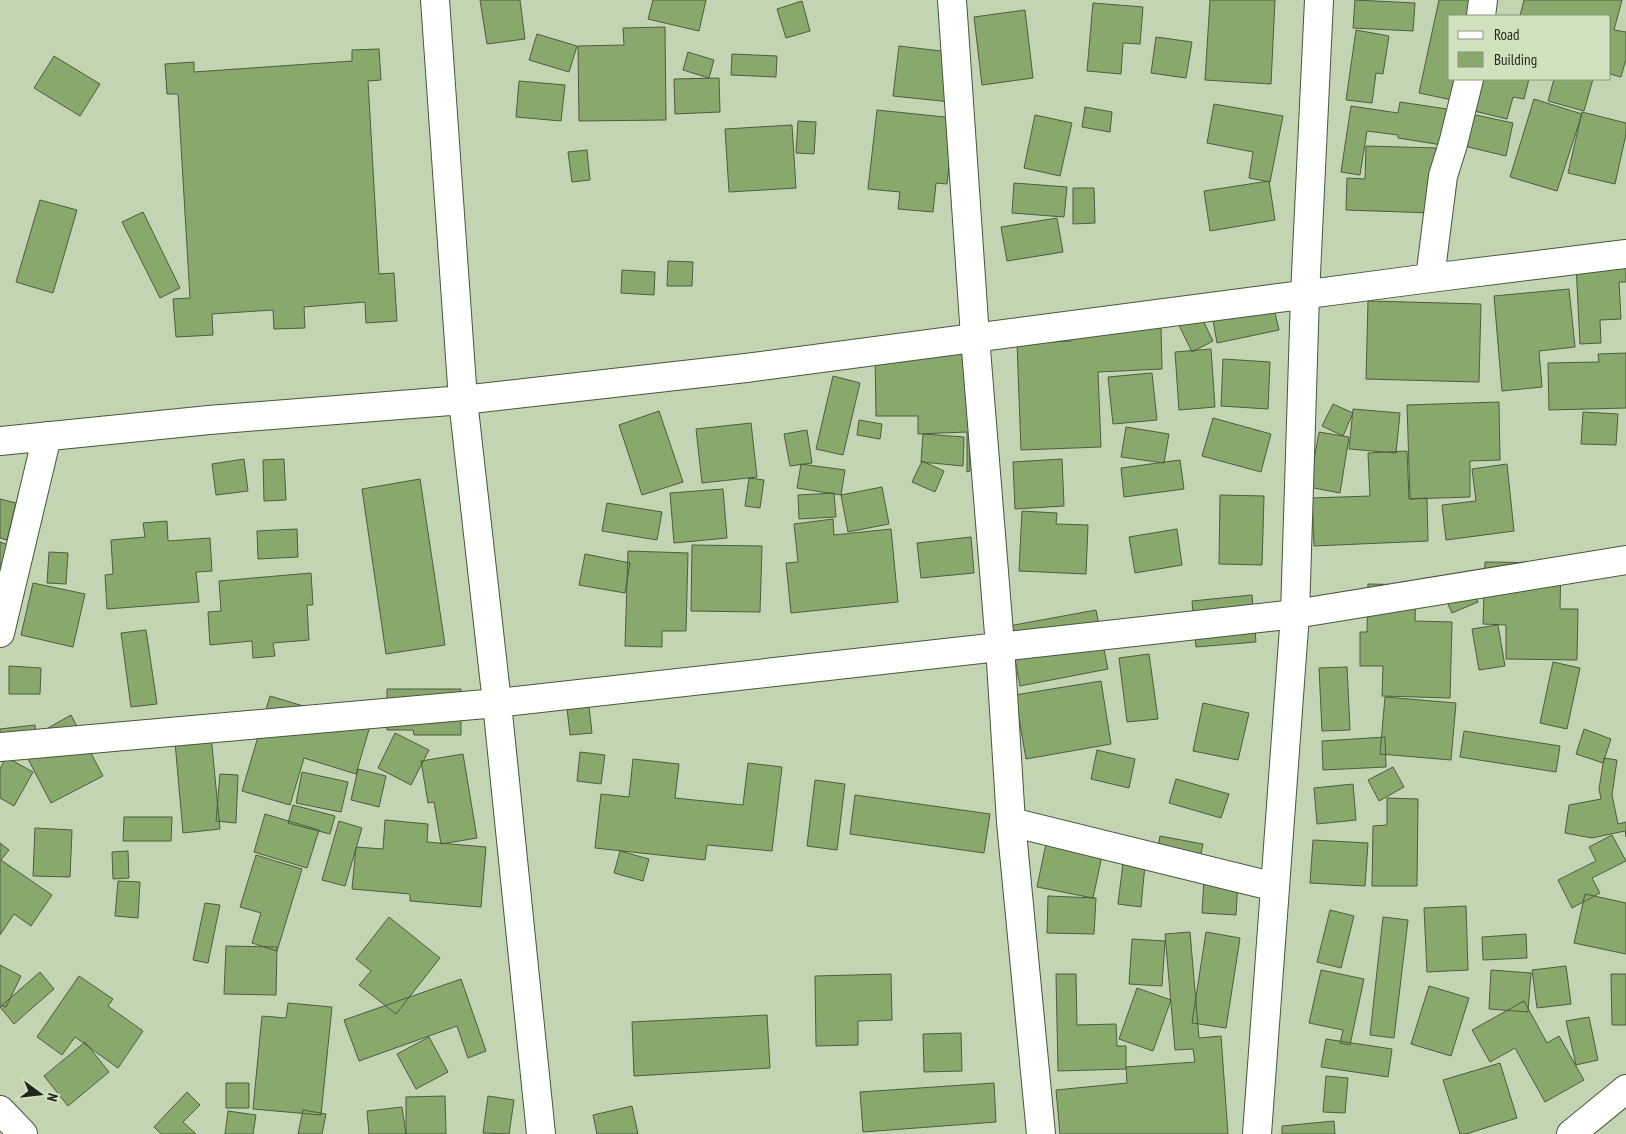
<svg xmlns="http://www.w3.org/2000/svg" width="1626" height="1134" font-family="'PT Sans Narrow',sans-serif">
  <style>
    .building { fill: #89a86c; stroke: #4d5c3f }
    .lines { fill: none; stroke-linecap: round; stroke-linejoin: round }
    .minor-casing { stroke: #48573a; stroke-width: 30 }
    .minor { stroke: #fff; stroke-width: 28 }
  </style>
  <rect width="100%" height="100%" fill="#c2d4b2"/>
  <path class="building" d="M480,0h40l5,39 -38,5z
    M653,0h53l-7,31 -51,-12z
    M1210,0h65l-4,84 -66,-4z
    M1355,0l60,3 -2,28 -60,-3z
    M1439,0h32l4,16h-25v63h11l-4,22 -38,-8z
    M1524,0h98l-8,30 12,2v27l-5,18 -11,-3v-58h-90z
    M802,1l8,30 -24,7 -9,-29z
    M1093,3l50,4 -3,37 -17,-1 -2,31 -34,-3z
    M1025,10l8,68 -51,7 -8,-68z
    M665,27l1,93 -87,1 -1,-75 46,-1 -1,-17z
    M1356,30l33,6 -6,38 -7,-1 -4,30 -26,-3z
    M537,34l40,12 -8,26 -40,-12z
    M1156,37l36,5 -6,36 -35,-5z
    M899,46l58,7 -6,49 -58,-6z
    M379,49l2,31 -13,1 11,193 15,-1 3,48 -31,2 -1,-21 -61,5 1,21 -31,1 -1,-19 -61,4 1,21 -37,2 -3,-38 17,-1 -12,-204h-11l-2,-30 29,-2v10l158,-11v-11z
    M688,52l26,8 -5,18 -26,-8z
    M732,54l45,2 -1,21 -45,-2z
    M54,56l46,28 -20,32 -46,-28z
    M719,78l1,34 -45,2 -1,-35z
    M1474,79h55l-5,20 -11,-2 -6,22 -41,-10z
    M1554,79h39l-9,32 -36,-10z
    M519,81l46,4 -4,36 -45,-4z
    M1534,99l48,15 -25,77 -47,-14z
    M1400,102l47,7 -5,36 -44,-7v-3l-31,-4 -7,44 -19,-3 10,-66 47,7z
    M1214,104l69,12 -13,66 -21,-4 4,-26 -46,-9z
    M1085,107l27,5 -2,20 -28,-5z
    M877,110l77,8 -7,66 -11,-1 -3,29 -35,-3 2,-17 -32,-3z
    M1582,112l44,11v11l-11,50 -47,-11z
    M1471,114l42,9 -7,33 -42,-10z
    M1035,115l37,8 -12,53 -36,-8z
    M798,121l18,1 -2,32 -18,-1z
    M792,125l4,63 -67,4 -4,-63z
    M1366,146l70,2 -3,65 -87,-3 1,-32 18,1z
    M587,150l3,30 -18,2 -4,-30z
    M1269,181l6,39 -65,11 -6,-40z
    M1014,183l53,4 -3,30 -52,-4z
    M1073,188h21l1,35 -22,1z
    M40,200l37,10 -24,83 -37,-11z
    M143,212l37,76 -20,10 -38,-76z
    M1057,218l6,34 -56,9 -6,-34z
    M668,261l25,1 -1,24h-25z
    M1626,263v19h-7l2,37 -21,1 1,23 -21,1 -4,-79z
    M622,270l33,2 -1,23 -33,-2z
    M1569,289l6,58 -36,4 3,36 -40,4 -8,-95z
    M1271,296l8,34 -62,13 -6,-34z
    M1368,301l113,3 -2,78 -113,-3z
    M1195,304l18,37 -21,11 -18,-37z
    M1070,321l91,5 1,43 -64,3 3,75 -80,3 -4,-107 54,-2z
    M1211,349l4,58 -36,3 -4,-58z
    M969,350l1,121 -3,1v-40l-49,2v-18h-42l-1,-64z
    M1626,353v55l-77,2 -1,-47 51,-1 -1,-8z
    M1223,359l47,3 -2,47 -47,-3z
    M1152,373l5,47 -44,4 -5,-47z
    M833,376l27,7 -17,72 -27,-6z
    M1499,402l1,58 -30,1v36l-60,2 -3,-94z
    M1333,404l20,9 -10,23 -21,-10z
    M1353,409l47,4 -4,40 -47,-4z
    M659,411l24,71 -41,13 -23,-70z
    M1583,412l35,2 -2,31 -35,-1z
    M1213,418l58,16 -10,38 -59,-16z
    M859,420l23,4 -2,15 -23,-4z
    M751,423l6,54 -55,6 -6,-54z
    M1126,427l43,7 -5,29 -43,-6z
    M807,430l5,33 -22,3 -6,-32z
    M1319,432l30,5 -9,56 -31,-6z
    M923,434l41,3 -1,29 -42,-4z
    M1407,451l2,48 18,-1 1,43 -114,5 -2,-48 58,-2 -2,-43z
    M244,459l4,32 -32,4 -4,-31z
    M284,459l2,41 -22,1 -1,-41z
    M1062,459l2,47 -49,3 -2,-47z
    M1180,460l4,29 -60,8 -3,-29z
    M922,461l22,10 -9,21 -23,-10z
    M801,464l44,6 -4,25 -44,-7z
    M1507,464l7,67 -68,9 -4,-35 34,-4 -4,-32z
    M749,478l15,2 -4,28 -15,-2z
    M420,479l25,166 -59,9 -24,-165z
    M882,487l7,37 -41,8 -7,-37z
    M723,489l4,49 -53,5 -4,-50z
    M834,493l2,24 -37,2 -1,-24z
    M1220,495l44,1 -2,69 -43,-1z
    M0,499l16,4 -9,37 -7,-2z
    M607,503l55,9 -5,28 -55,-9z
    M1022,511l35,2 -1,11 32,1 -2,49 -67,-3z
    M833,519l1,16 57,-6 7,73 -107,11 -5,-50 12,-1 -4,-38z
    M167,521l1,20 42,-3 2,33 -16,1 3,30 -92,7 -2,-34 8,-1 -2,-34 34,-3 -2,-14z
    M297,529l1,28 -40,2 -1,-28z
    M1177,529l5,36 -47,8 -6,-36z
    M971,537l3,36 -53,5 -4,-35z
    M0,542l8,3 -8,27z
    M692,545l70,1 -2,66 -69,-1z
    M628,551l60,2 -2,78h-24v16l-37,-1z
    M49,552l19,1 -2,31 -19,-1z
    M585,554l45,9 -5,30 -46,-8z
    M1485,562l76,1 -1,46h18l-1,51 -71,-1v-34l-23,-1z
    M311,573l2,32h-6l2,35 -36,3 2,13 -22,2 -1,-17 -42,4 -2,-33 13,-1 -2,-30z
    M1468,577l10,25 -26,11 -11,-25z
    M33,583l52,11 -12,53 -52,-12z
    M1368,584l48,1 -1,36 37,1 -2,76 -68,-2 1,-30h-23v-34h7z
    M1252,595l4,47 -60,5 -4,-46z
    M1096,610l12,59 -88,17 -11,-60z
    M1498,625l7,41 -26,4 -7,-41z
    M146,630l11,74 -26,3 -10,-74z
    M1149,654l9,65 -31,3 -8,-64z
    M1553,662l27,6 -13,61 -27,-6z
    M9,666l32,2 -1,26h-31z
    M1347,667l3,63 -28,1 -3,-63z
    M1101,681l10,63 -85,15 -11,-64z
    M387,689h74v46h-47l-1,-5h-26z
    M270,696l100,30 -14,48 -52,-16 -14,47 -48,-14z
    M1385,697l71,6 -5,57 -71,-6z
    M588,698l4,35 -22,2 -4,-35z
    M1203,703l46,10 -11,47 -45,-9z
    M71,715l32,61 -52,27 -23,-44 22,-11 -9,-16z
    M209,715l11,114 -37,4 -10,-114z
    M35,725l2,18 -37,3v-17z
    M1584,729l27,10 -8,24 -27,-9z
    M1464,731l96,15 -4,26 -96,-15z
    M395,733l34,17 -18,35 -33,-17z
    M1385,737l1,30 -63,3 -1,-29z
    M1097,750l38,9 -6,29 -38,-9z
    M580,752l25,3 -4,29 -24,-3z
    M463,754l14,84 -36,6 -7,-42 -6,1 -7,-42z
    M6,757l27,15 -19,34 -14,-8v-29z
    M1604,758l13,2 -5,35 6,29 8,-2v15l-1,-6 -33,7 -27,-5 4,-28 32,-6 -2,-10z
    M633,759l46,5 -4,34 68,7 5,-42 34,4 -10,84 -65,-6 -2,15 -110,-12 6,-54 28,3z
    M1393,767l11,20 -25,14 -11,-21z
    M358,769l28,7 -7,31 -28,-7z
    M302,772l46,10 -7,30 -45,-9z
    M220,774l18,1 -2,48 -20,-2z
    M1176,779l53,15 -8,24 -52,-15z
    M815,780l30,4 -8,66 -30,-4z
    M1353,784l3,36 -39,4 -3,-36z
    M855,795l135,19 -6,39 -134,-19z
    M1387,798l31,1 -1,87h-45l1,-60 14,-1z
    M293,805l42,11 -5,18 -42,-11z
    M265,814l54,16 -12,38 -53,-16z
    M124,817h48l-1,24h-48z
    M385,820l43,4 -1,18 59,5 -5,60 -71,-6v-7l-58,-5 4,-42 27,2z
    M339,821l23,7 -17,58 -23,-6z
    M35,828l37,2 -2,47 -37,-1z
    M1612,835l14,26 -34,17 8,15 -28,15 -14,-28 38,-19 -7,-14z
    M1160,836l43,8 -6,28 -42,-8z
    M1047,839l56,12 -10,47 -56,-11z
    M1313,840l55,3 -3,43 -55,-3z
    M0,843l9,7 -8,10 51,35 -21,31 -17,-12 -14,21z
    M128,851l1,27 -16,1 -1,-27z
    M620,851l29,8 -6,22 -29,-8z
    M256,855l46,14 -25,82 -25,-8 9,-30 -21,-6z
    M1123,863l22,2 -4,42 -23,-3z
    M1204,878l34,3 -2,34 -34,-2z
    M118,881l22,1 -2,36 -23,-2z
    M1585,894l41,9v51l-52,-11z
    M1048,896l48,2 -2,36 -47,-1z
    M205,903l15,2 -12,58 -15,-3z
    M1466,906l2,64 -41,2 -3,-64z
    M1330,910l24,6 -13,52 -24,-6z
    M389,917l51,41 -44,56 -37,-29 12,-14 -15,-12z
    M1383,917l25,3 -14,118 -24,-3z
    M1190,932l9,106 22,-2 7,98h-168l-4,-44 71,-7 -1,-16 69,-5 -2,-13 -18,1 -10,-116z
    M1206,932l34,6 -14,90 -34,-5z
    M1526,934l1,24 -44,2 -1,-23z
    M1132,939l33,2 -3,45 -33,-2z
    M226,946l51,1 -1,48 -52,-1z
    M0,965l21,11 -15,31 -6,-2z
    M1566,966l5,38 -34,4 -5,-38z
    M1321,970l43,9 -14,66 -10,-2 3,-13 -34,-7z
    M1491,970l40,3 -3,39 -39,-3z
    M40,972l14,17 -40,35 -14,-17z
    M891,974l1,46 -34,1v24l-42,1 -1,-70z
    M1056,974h20l1,51 39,-1 1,22h9v23l-68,2z
    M1611,974h15v51h-14z
    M79,976l34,23 -5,7 35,25 -25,37 -43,-31 -13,18 -25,-18z
    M461,979l25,72 -18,7 -11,-32 -98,35 -15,-41z
    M1429,986l40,12 -18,58 -40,-12z
    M1137,988l34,12 -18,51 -34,-12z
    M1524,1001l23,42 12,-7 25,44 -39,22 -30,-54 -25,14 -18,-32z
    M288,1003l44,4 -11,108 -68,-6 9,-93 24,2z
    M767,1015l3,53 -136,8 -2,-54z
    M1589,1017l9,43 -22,5 -10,-44z
    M961,1033l1,38 -38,1 -1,-38z
    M429,1037l19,35 -32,17 -19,-35z
    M1326,1039l66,10 -4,28 -67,-10z
    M85,1042l24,30 -41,34 -24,-30z
    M1500,1063l17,55 -51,16h-6l-17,-54z
    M1326,1076l22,2 -3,35 -22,-1z
    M226,1083h23v25h-23z
    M994,1083l2,39 -133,10 -3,-40z
    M187,1092l13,13 -17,17 13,12h-35l-7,-7z
    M445,1096l1,38h-40v-37z
    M488,1096l26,4 -5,34 -26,-1z
    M632,1106l6,28h-41l-4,-19z
    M402,1107l4,27h-37l-2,-23z
    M303,1110l23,4 -4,20h-24z
    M228,1111l28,4 -3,19h-28z
    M1334,1121l1,13h-53v-8z"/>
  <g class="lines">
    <g class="minor-casing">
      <path id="minor" d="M435,0l28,400 34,303 44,431
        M952,0l23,337 25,309 11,176 30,312
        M1481,16l2,-16
        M1430,278l13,-102 10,-32 16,-65
        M0,441l209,-21 254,-20 283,-32 684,-90 196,-24
        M0,633l47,-197
        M0,747l497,-44 798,-89 331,-54
        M1011,822l264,65
        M0,1110l23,24
        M1257,1134l38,-520 10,-319 14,-295
        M1571,1134l55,-45"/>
    </g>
    <use href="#minor" class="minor"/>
  </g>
  <rect x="1448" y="15" width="162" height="65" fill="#cfe1be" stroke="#89967c"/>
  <rect x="1458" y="31" width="25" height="8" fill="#ffffff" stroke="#89967c"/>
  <text x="1494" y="40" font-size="15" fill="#1f2518">Road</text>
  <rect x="1458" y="52" width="25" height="15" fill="#89a86c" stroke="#89967c"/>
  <text x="1494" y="65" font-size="15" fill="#1f2518">Building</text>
  <g transform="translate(40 1094) rotate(105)" stroke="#cfe1be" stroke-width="4" paint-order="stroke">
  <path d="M0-4L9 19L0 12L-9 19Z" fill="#1f2518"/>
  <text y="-8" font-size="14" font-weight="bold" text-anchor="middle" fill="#1f2518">N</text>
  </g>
</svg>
